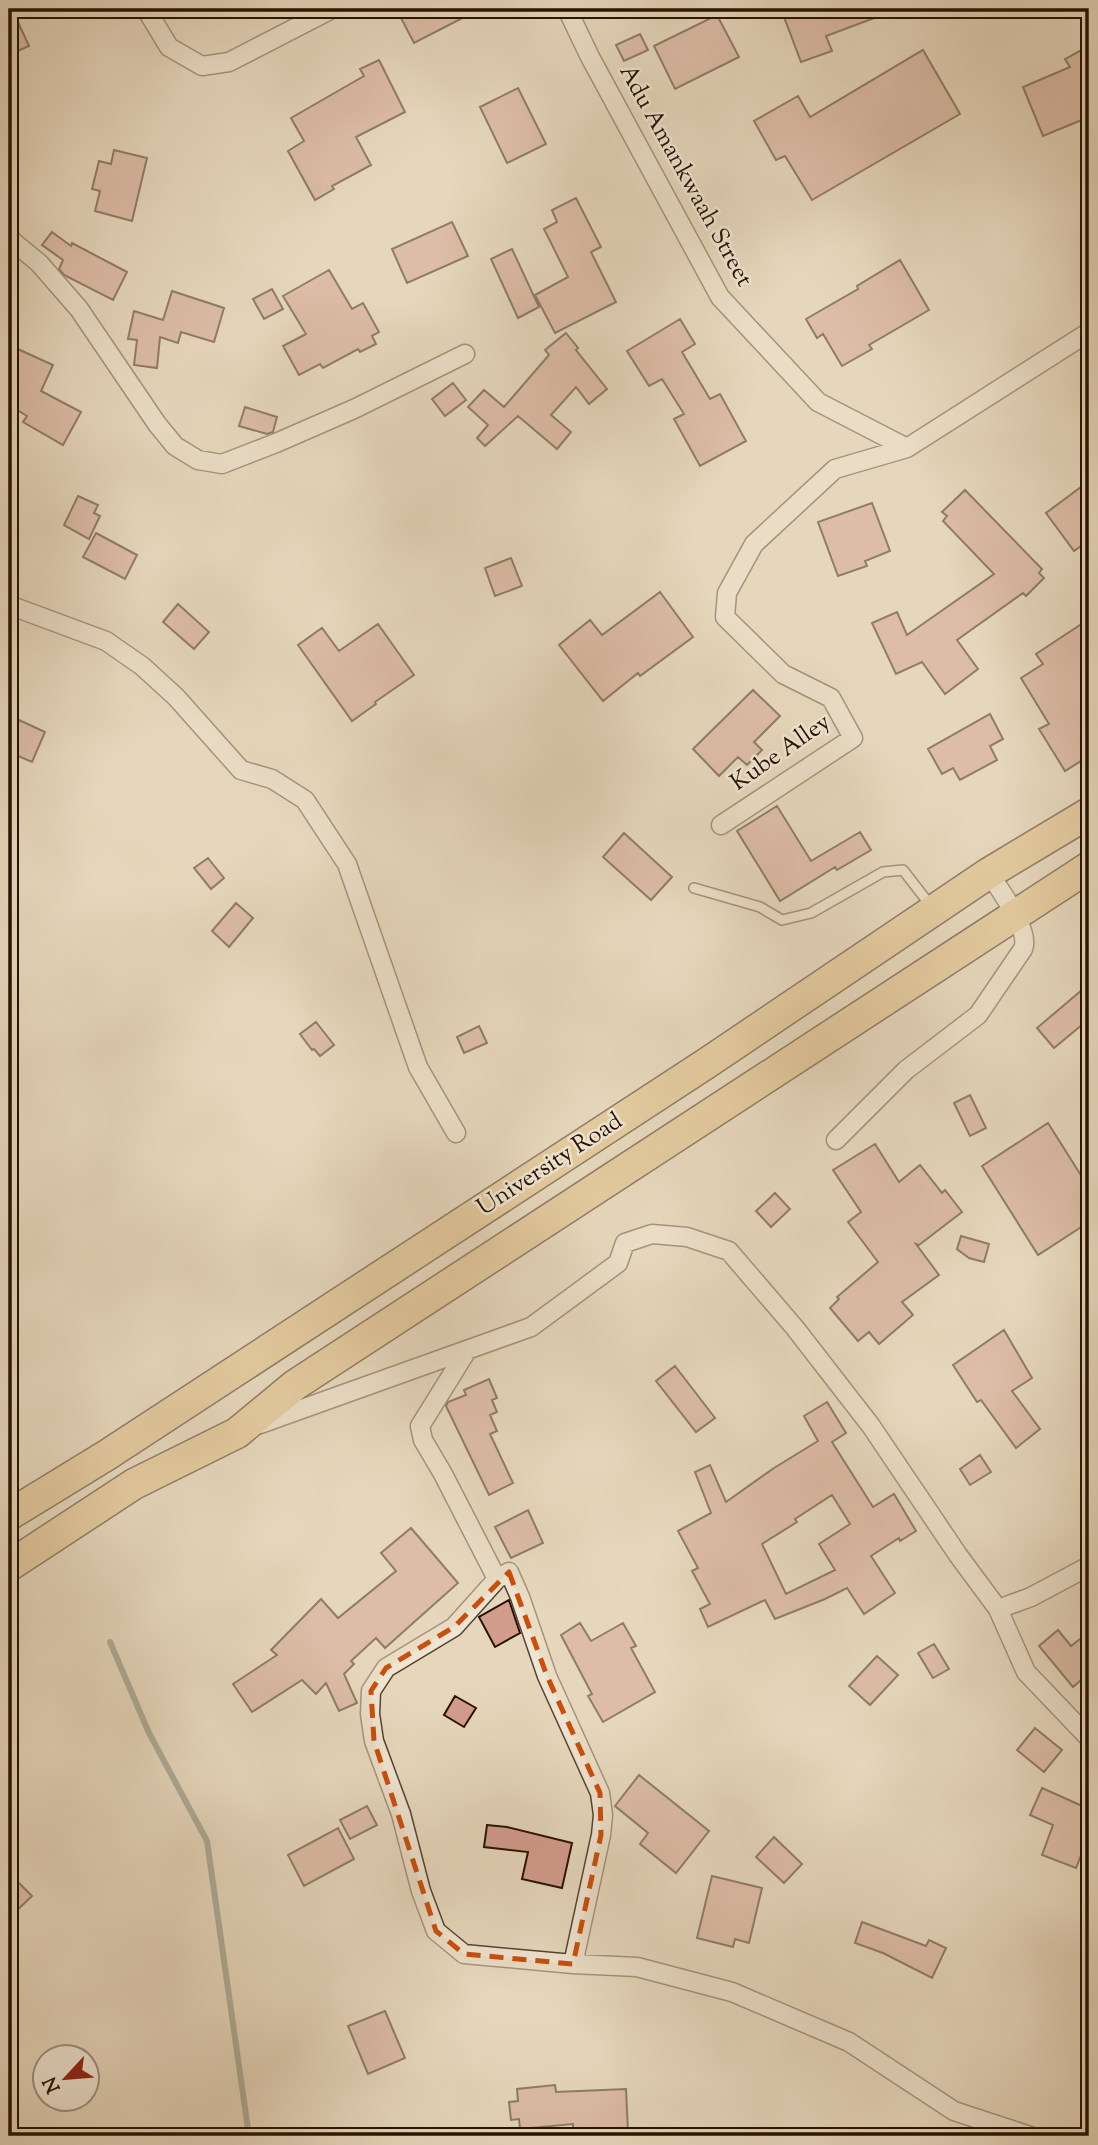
<svg xmlns="http://www.w3.org/2000/svg" width="1098" height="2145" font-family="'Sorts Mill Goudy',serif">
  <style>
    .lines { fill: none; stroke-linecap: round; stroke-linejoin: round }
    .stream { stroke: #6a7668; stroke-width: 6 }
    .building { fill: #d39d8e; stroke: #261101; stroke-width: 2; fill-rule: evenodd }
    .service-casing { stroke: #564230; stroke-width: 12 }
    .minor-casing { stroke: #564230; stroke-width: 21 }
    .trunk-casing { stroke: #261101; stroke-width: 33 }
    .service { stroke: #efe5d3; stroke-width: 9 }
    .minor { stroke: #efe5d3; stroke-width: 18 }
    .trunk { stroke: #e3bc7e; stroke-width: 30 }
    .marked { fill: none; stroke: #cb4e0a; stroke-width: 5; stroke-dasharray: 14 9; stroke-linejoin: round }
    .labels { text-anchor: middle; dominant-baseline: central; stroke-width: 5; stroke-linejoin: round; paint-order: stroke }
    .street-label { font-size: 24px; fill: #261101; stroke: #efe5d3 }
  </style>
  <rect width="100%" height="100%" fill="#e6d7bc"/>
  <filter id="stains"><feTurbulence type="fractalNoise" baseFrequency=".00286" numOctaves="4"/><feColorMatrix values="0 0 0 0 .2 0 0 0 0 .09 0 0 0 0 .02 0 0 0 .5 -.17"/></filter>
  <radialGradient id="worn" r=".72"><stop offset=".6" stop-color="#630" stop-opacity="0"/><stop offset="1" stop-color="#630" stop-opacity=".3"/></radialGradient>
  <g class="lines">
    <path class="stream" d="M110,1642l39,91 58,108 42,295"/>
  </g>
  <path class="building" d="M9,9h3l17,37 -20,9z
    M419,9h61l-66,34 -13,-25z
    M781,9h112v2l-67,25 6,15 -31,11z
    M717,15l22,42 -64,32 -21,-43z
    M640,34l8,16 -24,11 -8,-16z
    M1089,46v71l-46,19 -20,-49 47,-20 -5,-8z
    M923,50l37,64 -148,86 -27,-44 -9,4 -22,-39 44,-25 12,21z
    M379,60l26,52 -49,25 15,28 -39,21 2,3 -19,11 -27,-49 16,-10 -13,-23 73,-42 -4,-7z
    M518,88l28,56 -39,19 -27,-56z
    M114,150l33,8 -15,63 -37,-10 5,-20 -8,-2 7,-28 12,3z
    M576,198l25,49 -10,5 25,50 -61,31 -20,-38 33,-18 -24,-48 13,-7 -5,-12z
    M452,222l16,34 -61,27 -15,-34z
    M52,232l19,14 1,-3 55,29 -14,28 -49,-25 -5,-6 4,-9 -21,-15z
    M512,249l27,58 -21,11 -27,-59z
    M900,260l29,50 -60,35 3,4 -30,17 -19,-32 -6,4 -11,-19 52,-30 -1,-3z
    M329,270l23,39 11,-6 16,29 -7,4 4,8 -16,8 -2,-3 -35,19 -3,-4 -21,11 -16,-29 23,-12 -23,-38z
    M272,289l11,20 -19,10 -11,-20z
    M172,291l52,17 -10,34 -33,-10 -3,11 -18,-6 -3,31 -23,-3 3,-25 -9,-1 6,-28 29,9z
    M680,319l15,25 -13,8 28,47 10,-5 26,47 -46,25 -26,-47 10,-5 -22,-35 -13,7 -22,-35z
    M566,333l12,15 -2,2 31,39 -18,15 -13,-17 -25,28 20,17 -14,17 -39,-33 -33,30 -8,-8 11,-13 -20,-18 16,-17 20,17 45,-52 -4,-5z
    M9,345l44,20 -12,26 40,21 -18,33 -40,-23 4,-6 -18,-11z
    M453,383l13,17 -21,16 -13,-17z
    M245,407l32,10 -4,15 -6,2 -28,-8z
    M1089,481v59l-15,11 -28,-38z
    M965,490l77,79 -3,4 5,5 -18,18 -3,-3 -66,47 21,29 -33,25 -23,-32 -26,12 -24,-51 25,-11 10,23 87,-61 -51,-53 4,-5 -5,-4z
    M78,496l20,9 -4,8 6,3 -11,23 -25,-14z
    M872,503l18,48 -25,10 2,5 -29,10 -20,-54z
    M96,533l41,22 -12,24 -42,-22z
    M511,558l11,28 -27,10 -10,-28z
    M660,592l33,45 -53,39 -2,-3 -35,28 -44,-56 31,-25 12,15z
    M178,604l31,28 -15,17 -31,-27z
    M1089,619v137l-24,15 -26,-42 10,-5 -28,-46 22,-14 -7,-10z
    M378,624l36,51 -39,27 1,2 -24,17 -54,-76 24,-17 17,23z
    M753,690l27,26 -26,26 8,8 -15,15 -9,-8 -19,19 -26,-27z
    M990,714l13,25 -13,7 7,14 -37,20 -7,-12 -11,6 -14,-25z
    M19,720l26,12 -13,30 -23,-10v-9z
    M777,806l34,55 49,-29 11,18 -34,20 -2,-3 -55,34 -43,-70z
    M624,833l48,44 -21,23 -48,-43z
    M208,858l16,20 -13,11 -17,-21z
    M236,903l17,15 -24,29 -17,-16z
    M1089,984v35l-35,29 -17,-20z
    M316,1022l18,23 -14,11 -6,-7 -2,1 -12,-16z
    M479,1026l8,17 -23,10 -7,-16z
    M970,1095l16,33 -16,8 -16,-33z
    M1048,1123l41,65v34l-51,33 -56,-89z
    M875,1144l24,38 21,-17 22,28 3,-3 17,22 -43,33 -3,-1 23,31 -37,27 11,13 -34,29 -10,-12 -11,9 -28,-33 9,-9 -2,-2 41,-35 -30,-40 13,-10 -28,-42z
    M775,1193l15,16 -19,18 -15,-16z
    M961,1236l28,8 -5,18 -15,-4 -12,-9z
    M1004,1330l28,48 -20,13 28,38 -24,19 -35,-48 -4,2 -24,-37z
    M675,1366l40,52 -19,14 -40,-51z
    M489,1379l8,19 -5,2 5,12 -7,3 7,16 -7,3 23,49 -24,12 -43,-89 2,-4 18,-7 -2,-5z
    M827,1402l19,31 -14,9 41,65 21,-13 22,37 -16,10 -1,-3 -28,18 24,37 -31,21 -17,-26 -22,11 -50,20 -10,-19 -57,27 -8,-18 10,-5 -18,-33 6,-3 -20,-37 33,-18 -16,-41 15,-7 16,37 48,-34 44,-27 -14,-25zM832,1495l18,29 -31,20 16,26 -49,24 -24,-50 35,-22 -2,-3z
    M980,1455l11,17 -21,13 -10,-16z
    M528,1510l15,33 -32,15 -16,-31z
    M411,1528l47,55 -73,65 -9,-10 -25,23 3,3 -10,10 13,29 -18,8 -13,-28 -10,11 -14,-14 -50,32 -19,-28 44,-29 -6,-5 50,-51 17,19 58,-47 -15,-18z
    M509,1600l11,33 -25,14 -16,-30z
    M580,1623l11,18 32,-18 13,23 -5,2 24,44 -52,30 -15,-26 4,-2 -31,-59z
    M1058,1630l13,16 18,-14v41l-16,14 -34,-41z
    M934,1644l15,25 -16,9 -15,-25z
    M877,1656l21,19 -28,30 -21,-19z
    M455,1696l21,12 -12,19 -20,-12z
    M1035,1728l27,22 -18,22 -27,-22z
    M639,1775l70,56 -33,42 -36,-29 8,-11 -33,-27z
    M1042,1788l47,21v26l-13,33 -34,-13 11,-30 -23,-10z
    M367,1806l10,19 -27,14 -10,-19z
    M487,1825l20,2 65,16 -10,45 -40,-9 6,-27 -44,-5z
    M338,1828l16,31 -50,27 -16,-31z
    M774,1837l28,27 -18,19 -28,-26z
    M9,1873l23,23 -23,22z
    M712,1876l50,12 -13,55 -14,-4 -2,8 -36,-9z
    M862,1922l64,24 3,-6 17,8 -14,30 -49,-25 -28,-10z
    M385,2011l20,47 -37,16 -20,-48z
    M555,2085l1,7 70,-3 2,43 -55,3v-11l-53,5 -1,-10 -8,1 -2,-18 9,-1 -1,-12z"/>
  <g class="lines">
    <g class="service-casing">
      <path id="service" d="M694,888l66,19 22,13 29,-7 72,-41 20,-2 28,36"/>
    </g>
    <g class="minor-casing">
      <path id="minor" d="M146,9l23,38 33,19 27,-4 103,-53
        M567,9l23,48 130,240 98,105 89,46 182,-116
        M9,234l2,6 28,23 40,46 78,115 18,22 23,14 24,4 54,-21 78,-34 111,-55
        M9,605l97,36 36,25 34,31 65,73 31,9 33,21 42,64 71,203 38,66
        M721,825l132,-87 -22,-40 -48,-24 -58,-57 2,-24 27,-49 81,-75 72,-21
        M836,1140l70,-70 72,-55 45,-66c8,-18 -24,-60 -34,-76
        M466,1352l-46,74 3,14 20,34 54,105
        M260,1424l271,-97 87,-64 7,-20 27,-9 35,3 42,14 66,77 76,98 87,129 40,54 33,-12 58,-31
        M998,1609l28,63 63,66
        M573,1964l28,-129 2,-20 -3,-22 -53,-117 -27,-79 -11,-25 -12,7 -43,48 -68,41 -15,23 -1,23 4,27 27,73 20,77 15,40 28,23 109,10 64,3 95,25 117,50 105,69 76,25"/>
    </g>
    <g class="trunk-casing">
      <path id="trunk" d="M9,1515l98,-60 329,-215 271,-177 282,-190 100,-60
        M9,1566l125,-82 103,-51 58,-48 794,-518"/>
    </g>
    <use href="#service" class="service"/>
    <use href="#minor" class="minor"/>
    <use href="#trunk" class="trunk"/>
  </g>
  <path d="M0 0H1098V2145H0ZM509,1572l38,104 53,117 1,42 -28,129 -109,-10 -28,-23 -62,-190 -3,-50 15,-23 68,-41z" fill="#e6d7bc" fill-opacity=".55" fill-rule="evenodd"/>
  <path class="marked" d="M509,1572l38,104 53,117 1,42 -28,129 -109,-10 -28,-23 -62,-190 -3,-50 15,-23 68,-41z"/>
  <g class="labels">
    <g class="street-label">
      <text transform="translate(685 176) rotate(61)">Adu Amankwaah Street</text>
      <text transform="translate(781 753) rotate(-35)">Kube Alley</text>
      <text transform="translate(550 1165) rotate(-33)">University Road</text>
    </g>
  </g>
  <rect width="1098" height="2145" fill="none" stroke="#e6d7bc" stroke-width="35"/>
  <rect x="10" y="10" width="1077" height="2124" fill="none" stroke="#261101" stroke-width="3.5"/>
  <rect x="18" y="18" width="1063" height="2110" fill="none" stroke="#261101" stroke-width="2"/>
  <g transform="translate(66 2078) rotate(244)"><circle r="33" fill="#efe5d3" stroke="#9f907f" stroke-width="2"/>
  <path d="M0-5L12 26L0 18L-12 26Z" fill="#8f2418"/>
  <text y="-10" font-size="19" font-weight="bold" text-anchor="middle" fill="#261101">N</text>
  </g>
  <rect width="100%" height="100%" filter="url(#stains)"/>
  <rect width="100%" height="100%" fill="url(#worn)"/>
</svg>
